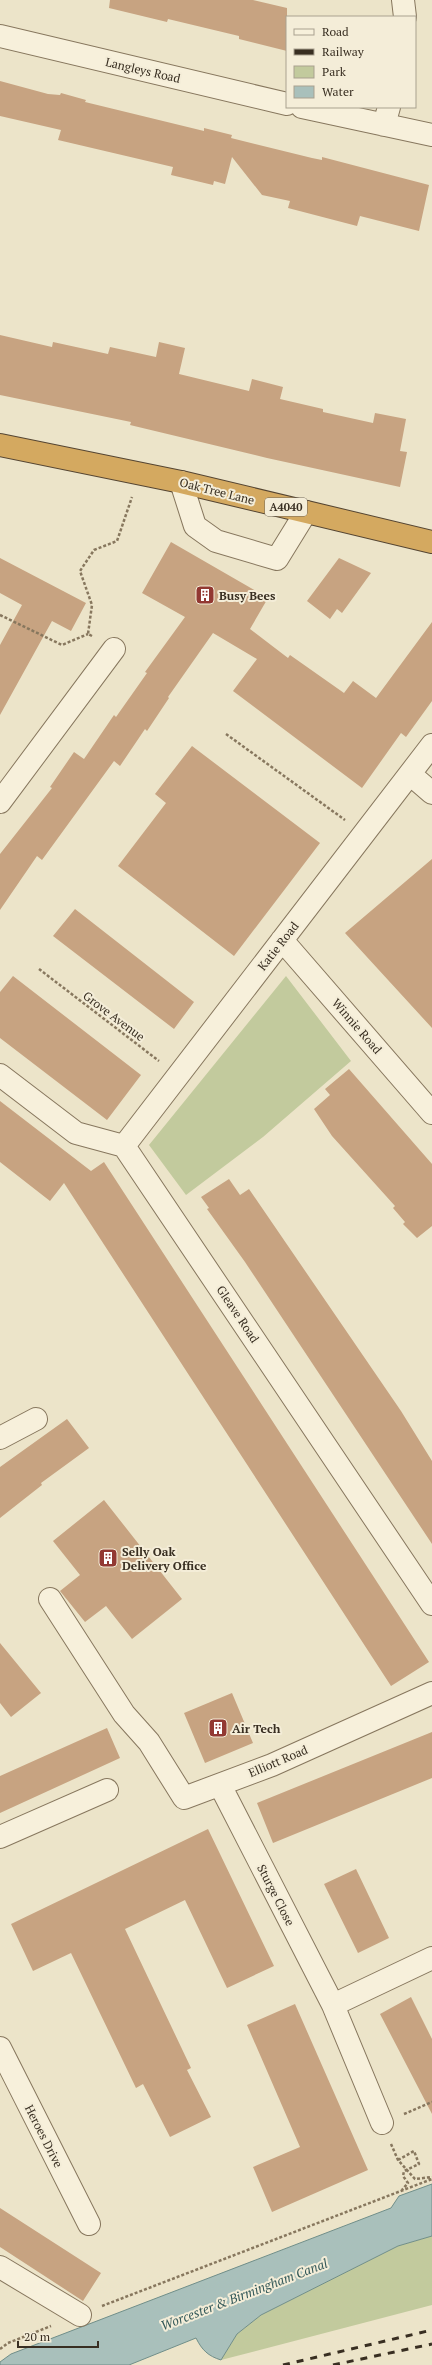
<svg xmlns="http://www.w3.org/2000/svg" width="432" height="2365" font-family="'PT Serif',serif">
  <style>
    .green { fill: #c2ca9d }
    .water { fill: #a9c0bb; stroke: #708e89 }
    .building { fill: #c7a381 }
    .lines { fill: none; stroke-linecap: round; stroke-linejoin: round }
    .minor-casing { stroke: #87775e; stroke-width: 24 }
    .highway-casing { stroke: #554532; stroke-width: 24 }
    .path { stroke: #87775e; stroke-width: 2.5; stroke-dasharray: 3 2; stroke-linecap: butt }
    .minor { stroke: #f7f0db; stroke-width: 22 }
    .highway { stroke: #d4a960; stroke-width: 22 }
    .rail { stroke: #382e21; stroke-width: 3; stroke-dasharray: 7 7; stroke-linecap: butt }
    .labels { text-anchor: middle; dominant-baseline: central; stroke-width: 4; stroke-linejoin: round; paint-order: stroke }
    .shield { fill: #f4edd8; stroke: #706758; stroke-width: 1 }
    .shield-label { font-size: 11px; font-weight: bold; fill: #382e21 }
    .street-label { font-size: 12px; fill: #382e21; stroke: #f4edd8 }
    .poi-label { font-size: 12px; font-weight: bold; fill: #382e21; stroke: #f4edd8; text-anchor: start }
    .water-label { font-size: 13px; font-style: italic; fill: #315757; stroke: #f4edd8 }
  </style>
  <rect width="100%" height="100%" fill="#ece4c9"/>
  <path class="green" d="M286,976l65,85 -88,76 -77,58 -37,-50z
    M432,2236v69l-211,55 16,-26 24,-19 137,-69z"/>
  <path class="water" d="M432,2184v52l-34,10 -137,69 -24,19 -16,26c-13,-4 -19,-10 -25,-22l-67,27h-129v-3l11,-8 380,-146 8,-12z"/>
  <path class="building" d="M110,0h143l34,8v43l-48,-12v-3l-71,-17 -1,3 -58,-14z
    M0,81l48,13 12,1 1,-2 25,7 -1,2 119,29v-3l28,7 -1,3 81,20 10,2v-3l107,28 -10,46 -59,-15 -3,10 -69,-18 2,-7 -28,-6 -30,-38 -7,27 -11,-3 -1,4 -42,-10 2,-8 -115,-27 3,-10 -61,-14z
    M0,335l52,12 1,-5 55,12 2,-7 46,10 3,-15 26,6 -6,26 70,17 3,-12 31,8 -3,12 43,10v3l50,11 2,-10 31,6 -6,32 7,1 -7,35 -133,-29 -137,-33 1,-3 -131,-27z
    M171,542l97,56 -18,31 38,29 2,-3 54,38 9,-12 23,17 56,-76v79l-26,36 -5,-4 -39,55 -129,-97 24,-32 -44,-26 -45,64 1,1 -22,33 -2,-2 -25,37 -6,-5 -72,99 -5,-4 -37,54v-56l52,-66 -2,-1 24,-35 10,7 30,-44 2,2 31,-44 -2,-1 40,-55 -43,-24z
    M0,558l86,45 -15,28 -19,-10 -52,94v-70l22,-40 -22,-12z
    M339,558l32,15 -29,40 -5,-4 -7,10 -23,-18z
    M192,746l128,97 -86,113 -116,-90 48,-63 -11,-9z
    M432,859v169l-87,-95z
    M75,909l119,93 -20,27 -121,-93z
    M13,976l128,99 -34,45 -107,-82v-46z
    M349,1069l83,95v62l-15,12 -14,-14 2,-2 -12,-14 2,-2 -63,-70 -18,-27 16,-14 -5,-6z
    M0,1101l91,70 13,-9 325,500 -38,24 -327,-503 -14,18 -50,-39z
    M229,1179l11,16 9,-6 152,222 31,50v83l-187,-282 -38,-53 2,-1 -8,-11z
    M67,1419l22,29 -48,35 1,2 -42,33v-51z
    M104,1500l78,99 -50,40 -26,-33 -21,16 -25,-31 20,-16 -27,-34z
    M0,1643l41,50 -30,24 -11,-14z
    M232,1693l21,50 -48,20 -21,-50z
    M107,1728l13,30 -120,55v-37z
    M432,1732v46l-159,65 -16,-40z
    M208,1829l66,137 -47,22 -42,-88 -60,29 66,139 -4,2 24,47 -41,20 -27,-53 -7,4 -65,-135 -38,18 -22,-47z
    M356,1869l33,69 -31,15 -34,-69z
    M411,1997l21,42v75l-52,-100z
    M295,2004l73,166 -96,42 -19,-45 47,-20 -53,-122z
    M0,2208l101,65 -18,28 -83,-54z"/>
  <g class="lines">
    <g class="minor-casing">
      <path id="minor" d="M403,0l2,17
        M0,36l287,68
        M302,107l130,28
        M384,125l5,-18
        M181,482l14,44 21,15 61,18 29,-47
        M410,774l22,19
        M0,802l114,-153
        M282,940l150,173
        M0,1075l76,58 48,13 308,458
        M124,1146l308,-401
        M0,1438l36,-19
        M50,1599l74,115 25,28 35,56 88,-33 160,-72
        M220,1785l113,220 49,118
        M0,1837l107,-47
        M333,2005l99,-47
        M0,2048l89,176
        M0,2267l80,48"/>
    </g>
    <g class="highway-casing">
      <path id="highway" d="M0,445l181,37 251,60"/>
    </g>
    <path class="path" d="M0,615l62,30 26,-11
      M92,636l-4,-2 4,-29 -12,-34 14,-21 23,-9 15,-44
      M226,734l119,86
      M39,969l120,92
      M404,2114l28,-12
      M391,2144l7,16 17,19 17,-2
      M398,2160l16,-9 5,13 -15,7 -1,5 5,7 -6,7
      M102,2306l330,-127
      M0,2349l8,-6 43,-17"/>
    <use href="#minor" class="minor"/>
    <use href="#highway" class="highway"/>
    <path class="rail" d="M283,2365l149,-35
      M333,2365l99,-21"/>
  </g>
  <defs>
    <g id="building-square" transform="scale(1)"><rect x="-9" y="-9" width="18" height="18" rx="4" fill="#923832" stroke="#f4edd8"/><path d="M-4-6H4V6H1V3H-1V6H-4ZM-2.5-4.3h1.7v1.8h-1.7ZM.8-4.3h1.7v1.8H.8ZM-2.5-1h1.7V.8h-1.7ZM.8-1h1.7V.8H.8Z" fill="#fff"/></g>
  </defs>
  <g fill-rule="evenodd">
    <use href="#building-square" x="205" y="595"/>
    <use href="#building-square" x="108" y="1558"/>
    <use href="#building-square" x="218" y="1728"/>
  </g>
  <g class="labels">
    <rect class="shield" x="265" y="498" width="42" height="18" rx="3"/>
    <g class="shield-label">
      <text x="286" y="507">A4040</text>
    </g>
    <g class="street-label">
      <text transform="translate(143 70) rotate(13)">Langleys Road</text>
      <text transform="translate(217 491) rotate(14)">Oak Tree Lane</text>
      <text transform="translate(278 946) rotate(-52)">Katie Road</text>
      <text transform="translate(114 1016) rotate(37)">Grove Avenue</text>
      <text transform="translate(357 1026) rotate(49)">Winnie Road</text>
      <text transform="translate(238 1314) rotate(56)">Gleave Road</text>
      <text transform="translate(278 1761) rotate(-23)">Elliott Road</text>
      <text transform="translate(276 1895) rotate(63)">Sturge Close</text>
      <text transform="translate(44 2136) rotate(63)">Heroes Drive</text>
    </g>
    <g class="poi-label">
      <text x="219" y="595">Busy Bees</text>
      <text x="122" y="1551">Selly Oak<tspan x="122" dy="14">Delivery Office</tspan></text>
      <text x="232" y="1728">Air Tech</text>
    </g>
    <g class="water-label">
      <text transform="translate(244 2294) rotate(-21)">Worcester &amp; Birmingham Canal</text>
    </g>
  </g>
  <rect x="286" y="16" width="130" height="92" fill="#f4edd8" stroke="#a9a18f"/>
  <rect x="294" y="29" width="20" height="6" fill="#f7f0db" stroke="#a9a18f"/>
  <text x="322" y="36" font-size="12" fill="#382e21">Road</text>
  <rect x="294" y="49" width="20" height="6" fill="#382e21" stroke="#a9a18f"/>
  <text x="322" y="56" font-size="12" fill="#382e21">Railway</text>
  <rect x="294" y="66" width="20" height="12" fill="#c2ca9d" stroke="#a9a18f"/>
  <text x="322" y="76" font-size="12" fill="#382e21">Park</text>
  <rect x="294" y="86" width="20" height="12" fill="#a9c0bb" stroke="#a9a18f"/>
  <text x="322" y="96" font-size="12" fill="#382e21">Water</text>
  <path d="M18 2341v6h80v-6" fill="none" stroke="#382e21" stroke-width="2"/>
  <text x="24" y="2341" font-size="12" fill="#382e21" stroke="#f4edd8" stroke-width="3" paint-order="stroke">20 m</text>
</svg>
